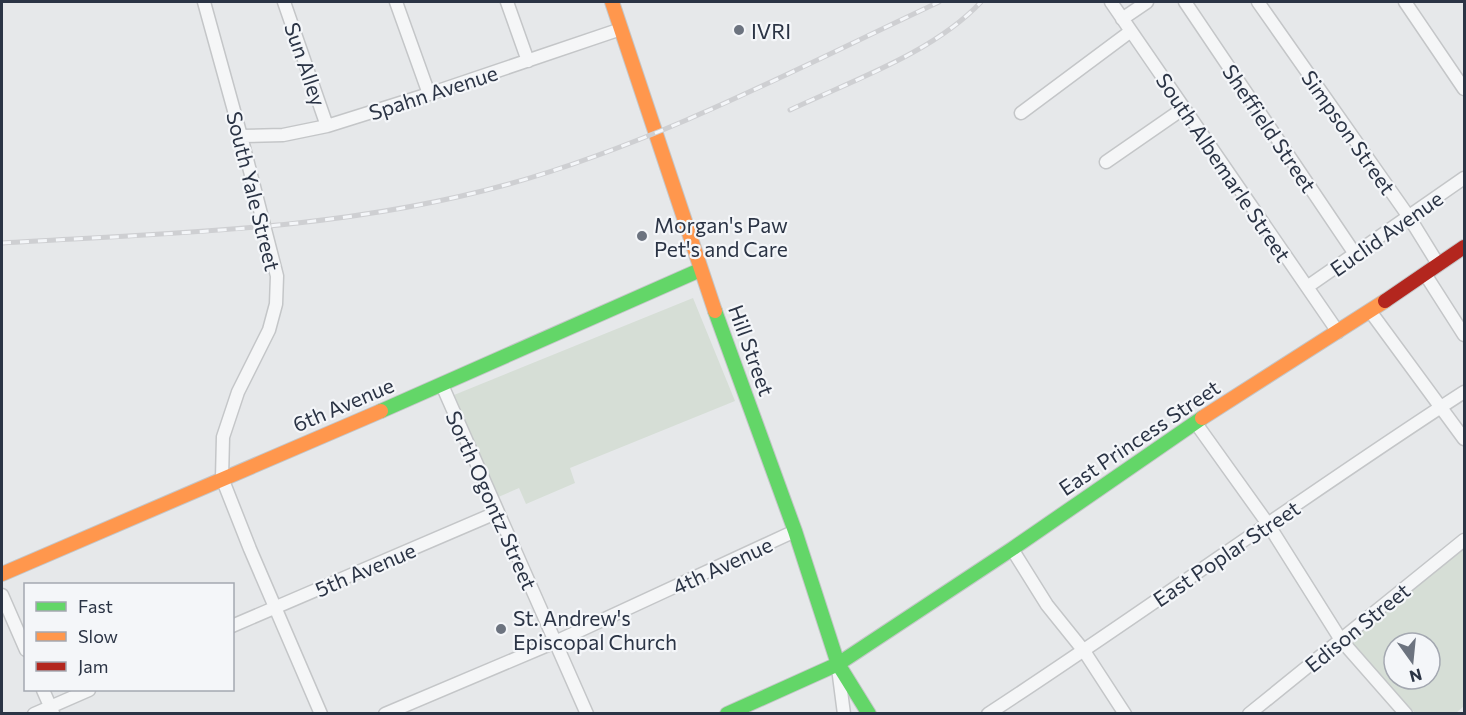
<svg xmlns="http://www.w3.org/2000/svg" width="1466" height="715" font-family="Commissioner,sans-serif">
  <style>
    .green { fill: #d6ded6; fill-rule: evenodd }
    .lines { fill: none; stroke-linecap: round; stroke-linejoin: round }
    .street-casing { stroke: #c4c6c8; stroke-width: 15 }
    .fast-casing { stroke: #c4c6c8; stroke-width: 16 }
    .slow-casing { stroke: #c4c6c8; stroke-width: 16 }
    .jam-casing { stroke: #c4c6c8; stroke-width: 16 }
    .street { stroke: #f5f6f7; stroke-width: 12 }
    .fast { stroke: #63d668; stroke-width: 14 }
    .slow { stroke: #ff974d; stroke-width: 14 }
    .jam { stroke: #b3261e; stroke-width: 14 }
    .rail-casing { stroke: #cecfd2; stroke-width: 5 }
    .rail { stroke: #f4f6f9; stroke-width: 3; stroke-dasharray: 9; stroke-linecap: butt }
    .poi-dot { fill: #6c737f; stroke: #f4f6f9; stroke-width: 2 }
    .labels { text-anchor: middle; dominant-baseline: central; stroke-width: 4.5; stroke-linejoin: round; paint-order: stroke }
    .poi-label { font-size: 21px; fill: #2b3445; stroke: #f4f6f9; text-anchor: start }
    .street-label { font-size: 21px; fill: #2b3445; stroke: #f4f6f9 }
  </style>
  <rect width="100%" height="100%" fill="#e6e8ea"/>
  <path class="green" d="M693,298l42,103 -165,67 5,15 -49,21 -7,-16 -23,10 -42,-103z
    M1464,546v160l-8,7h-41l-67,-71zM1394,643h36v36h-36z"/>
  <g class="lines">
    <g class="street-casing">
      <path id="street" d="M204,2l37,134 36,140 -1,28 -7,26 -31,62 -15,45 -1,41 28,71 71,165
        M284,2l43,124
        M396,2l33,92
        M507,2l21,59
        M1111,2l227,330
        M1185,2l170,252
        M1258,2l151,215 29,47
        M1405,2l59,87
        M1122,19l25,-17
        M1021,113l110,-82
        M241,136l42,-1 44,-9 102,-32 192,-65
        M1106,162l78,-54
        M1425,274l39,61
        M1307,287l157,-109
        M1370,311l94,128
        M442,385l145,329
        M1195,422l73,102 73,116 65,74
        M1012,549l35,56 37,46 41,63
        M2,595l24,55
        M232,626l266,-114
        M838,668l6,46
        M43,690l10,23
        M34,714l55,-24
        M385,714l170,-72 240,-111
        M988,714c161,-105 315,-218 476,-322
        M1249,714l215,-174"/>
    </g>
    <g class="fast-casing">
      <path id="fast" d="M715,311l80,220 43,133 31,50
        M381,411l319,-141
        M727,714l111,-50 174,-115 190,-131"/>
    </g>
    <g class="slow-casing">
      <path id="slow" d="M612,2l103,309
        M1202,418l183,-117
        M2,574l379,-163"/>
    </g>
    <g class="jam-casing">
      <path id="jam" d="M1385,301l79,-54"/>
    </g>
    <use href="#street" class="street"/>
    <use href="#fast" class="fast"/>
    <use href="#slow" class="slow"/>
    <use href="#jam" class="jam"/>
    <g class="rail-casing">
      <path id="rail" d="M790,110c63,-30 143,-57 191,-108
        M2,243c170,-10 342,-13 507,-59 150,-42 289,-116 430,-182"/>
    </g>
    <use href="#rail" class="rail"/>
  </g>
  <g class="poi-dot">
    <circle cx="739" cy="30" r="6"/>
    <circle cx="642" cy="236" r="6"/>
    <circle cx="501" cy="629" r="6"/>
  </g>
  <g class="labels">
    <g class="poi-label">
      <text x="751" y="30">IVRI</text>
      <text x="654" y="224">Morgan's Paw<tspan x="654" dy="24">Pet's and Care</tspan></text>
      <text x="513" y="617">St. Andrew's<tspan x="513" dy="24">Episcopal Church</tspan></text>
    </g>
    <g class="street-label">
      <text transform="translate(306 64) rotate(71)">Sun Alley</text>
      <text transform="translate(433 92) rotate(-18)">Spahn Avenue</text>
      <text transform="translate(1270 128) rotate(56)">Sheffield Street</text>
      <text transform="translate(1349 132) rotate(55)">Simpson Street</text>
      <text transform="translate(1224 167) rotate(56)">South Albemarle Street</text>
      <text transform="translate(254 191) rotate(76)">South Yale Street</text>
      <text transform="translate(1386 233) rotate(-35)">Euclid Avenue</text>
      <text transform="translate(752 350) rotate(70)">Hill Street</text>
      <text transform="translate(343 404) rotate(-23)">6th Avenue</text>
      <text transform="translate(1139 437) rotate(-34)">East Princess Street</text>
      <text transform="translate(492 500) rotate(66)">Sorth Ogontz Street</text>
      <text transform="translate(1226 553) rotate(-34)">East Poplar Street</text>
      <text transform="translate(722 565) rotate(-25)">4th Avenue</text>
      <text transform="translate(365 569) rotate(-23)">5th Avenue</text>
      <text transform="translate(1357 627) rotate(-39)">Edison Street</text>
    </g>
  </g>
  <rect width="1466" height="715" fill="none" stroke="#2b3445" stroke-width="6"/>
  <rect x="24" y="583" width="210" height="108" fill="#f4f6f9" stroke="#a4a8b1" stroke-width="1.5"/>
  <rect x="36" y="602" width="30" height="9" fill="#63d668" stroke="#a4a8b1" stroke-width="1.5"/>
  <text x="78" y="613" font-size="18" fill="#2b3445">Fast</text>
  <rect x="36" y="632" width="30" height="9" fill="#ff974d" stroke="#a4a8b1" stroke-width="1.5"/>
  <text x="78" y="643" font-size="18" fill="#2b3445">Slow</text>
  <rect x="36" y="662" width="30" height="9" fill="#b3261e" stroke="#a4a8b1" stroke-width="1.5"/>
  <text x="78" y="673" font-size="18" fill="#2b3445">Jam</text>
  <g transform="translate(1412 661) rotate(165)"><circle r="28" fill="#f4f6f9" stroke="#a4a8b1" stroke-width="1.5"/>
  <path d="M0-4.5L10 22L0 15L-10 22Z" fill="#6c737f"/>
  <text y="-9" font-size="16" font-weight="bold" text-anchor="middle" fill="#2b3445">N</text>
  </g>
</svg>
